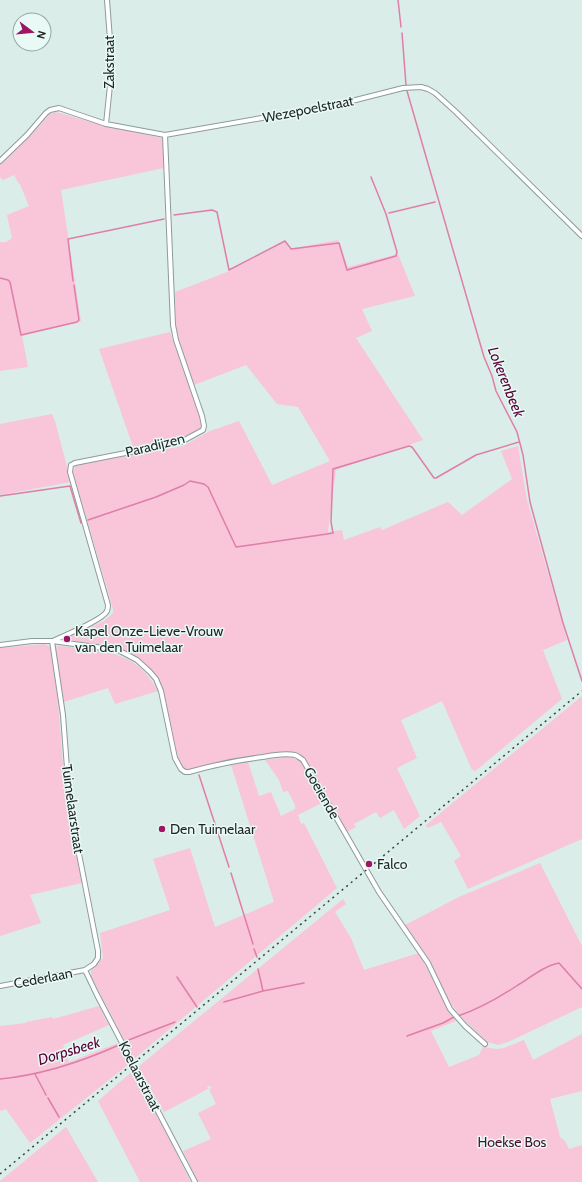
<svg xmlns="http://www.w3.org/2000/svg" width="582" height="1182" font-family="Cabin,sans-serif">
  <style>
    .green { fill: #f8c5d9 }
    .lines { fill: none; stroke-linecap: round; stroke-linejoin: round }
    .stream { stroke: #de7ea9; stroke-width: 1.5 }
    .minor-casing { stroke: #8c9c99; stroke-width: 6 }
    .minor { stroke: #fff; stroke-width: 4 }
    .rail { stroke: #3b4340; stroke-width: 1.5; stroke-dasharray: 2 4; stroke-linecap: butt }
    .poi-dot { fill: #9e1563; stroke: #e9faf6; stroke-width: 1.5 }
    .labels { text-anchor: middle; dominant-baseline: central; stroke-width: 3; stroke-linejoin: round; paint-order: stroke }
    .street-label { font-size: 14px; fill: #1f2523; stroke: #e9faf6 }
    .poi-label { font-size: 14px; fill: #1f2523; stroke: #e9faf6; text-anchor: start }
    .park-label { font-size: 14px; fill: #4d1130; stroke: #e9faf6 }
    .water-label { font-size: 15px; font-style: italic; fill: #5c0337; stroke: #e9faf6 }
  </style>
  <rect width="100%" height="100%" fill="#dbede8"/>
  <path class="green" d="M55,112l5,1 48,14 54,11 2,8v22l-103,22 20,131 -6,2 -53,13 6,31 -28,4v-129h6l6,-4 -5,-23 22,-9 -9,-22h-1l-5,-9 -11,5 -3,-3v-13l31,-29 18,-20z
    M338,240l10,27 50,-13 17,42 -53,13 10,22 -16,7 67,102 -87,30 -8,62 14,-2 2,10 36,-13 2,3 66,-28 14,13 50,-36 -11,-28 17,-5 9,54 40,140 -24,10 19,49 -88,73 -1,-3 -1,1 -30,-69 -41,19 16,38 -20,10 23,48 -16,13 -10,-19 -14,8 -4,-6 -22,12 2,3 -9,5 -41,-70c-2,-3 -3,-6 -6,-7 -20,-9 -90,9 -112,15l-6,-2 -3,-5 -16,-73 -8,-15 -22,-21 -19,-8 -41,-5 -4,-4 35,-16 9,-8v-4l-40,-137 3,-7 107,-19 27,-15 29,-10 33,64 58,-24 -32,-54 -21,-3 -31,-39 -52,20 -18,-52 -1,-41 52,-20 58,-30 4,7z
    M170,332l32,91 -2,6 -25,12 -42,6 -34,-98z
    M52,414l3,7 16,61 -71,13v-71z
    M45,644l5,3 8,54 8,104 16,78 -52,12 11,28 -41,13v-288z
    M58,646c42,5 77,2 100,45l-43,13 -7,-16 -44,14 -8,-49 -1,-5z
    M582,696v143l-114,50 -14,-28 7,-5 -20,-34 -13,6 -2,-3z
    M286,757l12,2 3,2 23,41 -26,13 3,9 3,-1 33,65 -203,171 -43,-83v-6l12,-12 -3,-25 70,-23 -17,-51 37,-11 25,79 59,-25 -43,-137 17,-3 11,34 12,-4 10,24 14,-7v-4l-7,-14 -5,1 -4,-12 -14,-20z
    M540,863l42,83v61l-74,35 -10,3 -11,-3 -26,-25 -12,-16 -19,-40 -25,-36 54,-28z
    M343,899l3,5 -11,8 16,26 13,32 55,-17 30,58 7,10 -25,10 18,36 30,-12 4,-8 13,2 8,-1 20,-8 9,20 49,-26v57l-32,8 10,38 5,4 4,8 13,-4v37h-384l-15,-31 28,-12 -13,-26 18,-9 -7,-15 3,-1 -2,-2 -3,1 1,2 -44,23 -26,-45z
    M99,1006l10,19 -46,20 6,17 49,-19 12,20 -100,80 -24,-34 -6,2v-85l26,-3v-1l26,-5 1,2z
    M134,1070l57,112h-51l-42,-81z
    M66,1127l32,55h-98v-1z"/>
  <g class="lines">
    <path class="stream" d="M398,0l3,27
      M402,33l4,52
      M407,91l77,266 8,19 4,15 21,41 6,23 7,47 33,121 19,58
      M389,213l46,-11
      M174,215l38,-5 5,2 12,58 56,-29 6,8 48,-6 8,27 49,-14 1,-4 -11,-38 -15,-37
      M0,278l8,2 2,2 11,53 56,-13 2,-2 -5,-35
      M73,281l-5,-42 96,-20
      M0,496l70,-10 11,37
      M88,520l68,-23 28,-12 6,-4 14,3 4,3 28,60 91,-13 6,-1 -2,-11 2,-53 76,-23 3,1 22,31h2l40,-23 43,-13
      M199,775l30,92
      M231,873l22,71
      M254,949l3,8
      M258,969l5,22
      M177,977l20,30
      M224,1002l39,-11 41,-8
      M458,1016c21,-7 42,-19 60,-31 13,-8 26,-19 41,-22l23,26
      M407,1036l36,-13 11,-6
      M126,1041l49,-19
      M35,1074l11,21
      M0,1079c42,-4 81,-17 119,-34
      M48,1098l11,19"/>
    <g class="minor-casing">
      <path id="minor" d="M106,124l6,-58 -5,-66
        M0,161l27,-26 19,-22 4,-3 9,-2 47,16 59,11 171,-30 67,-17 18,-1 7,2 7,4 21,19 126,124
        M53,641c10,-5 50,-21 54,-30 1,-2 1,-4 1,-6l-38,-133 1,-7 4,-2 106,-21 22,-12 1,-4 -2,-10 -26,-76 -3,-15 -8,-190
        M0,645l32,-4h20l66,9 19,10 13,12 6,7 5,12 14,67 6,11 4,3h4c25,-7 49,-12 74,-15 10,-2 22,-4 32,-2 3,1 5,3 8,5l76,132 49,71 22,46 15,17 20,18
        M85,970l12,25 98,187
        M0,986l85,-16 9,-6 4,-6v-7l-28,-143 -7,-93 -11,-74"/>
    </g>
    <use href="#minor" class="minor"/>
    <path class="rail" d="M0,1174l582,-483"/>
  </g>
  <g class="poi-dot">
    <circle cx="67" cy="639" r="4"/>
    <circle cx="162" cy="829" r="4"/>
    <circle cx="369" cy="864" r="4"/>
  </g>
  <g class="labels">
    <g class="street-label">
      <text transform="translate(109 62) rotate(-90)">Zakstraat</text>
      <text transform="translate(308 109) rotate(-11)">Wezepoelstraat</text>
      <text transform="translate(155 445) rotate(-14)">Paradijzen</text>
      <text transform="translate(322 793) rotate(60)">Goeiende</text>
      <text transform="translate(73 809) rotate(82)">Tuimelaarstraat</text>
      <text transform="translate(43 978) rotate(-11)">Cederlaan</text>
      <text transform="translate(140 1076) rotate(63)">Koelaarstraat</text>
    </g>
    <g class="poi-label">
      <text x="75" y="631">Kapel Onze-Lieve-Vrouw<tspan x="75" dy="16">van den Tuimelaar</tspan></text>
      <text x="170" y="829">Den Tuimelaar</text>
      <text x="377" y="864">Falco</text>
    </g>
    <g class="park-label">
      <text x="512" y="1142">Hoekse Bos</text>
    </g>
    <g class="water-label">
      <text transform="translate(506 382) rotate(68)">Lokerenbeek</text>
      <text transform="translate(69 1051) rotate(-17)">Dorpsbeek</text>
    </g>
  </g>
  <g transform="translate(32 32) rotate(106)"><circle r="19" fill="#e9faf6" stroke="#98a5a2"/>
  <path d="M0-3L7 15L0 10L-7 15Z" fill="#9e1563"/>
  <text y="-6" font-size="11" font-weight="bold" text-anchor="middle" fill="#1f2523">N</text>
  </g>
</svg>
